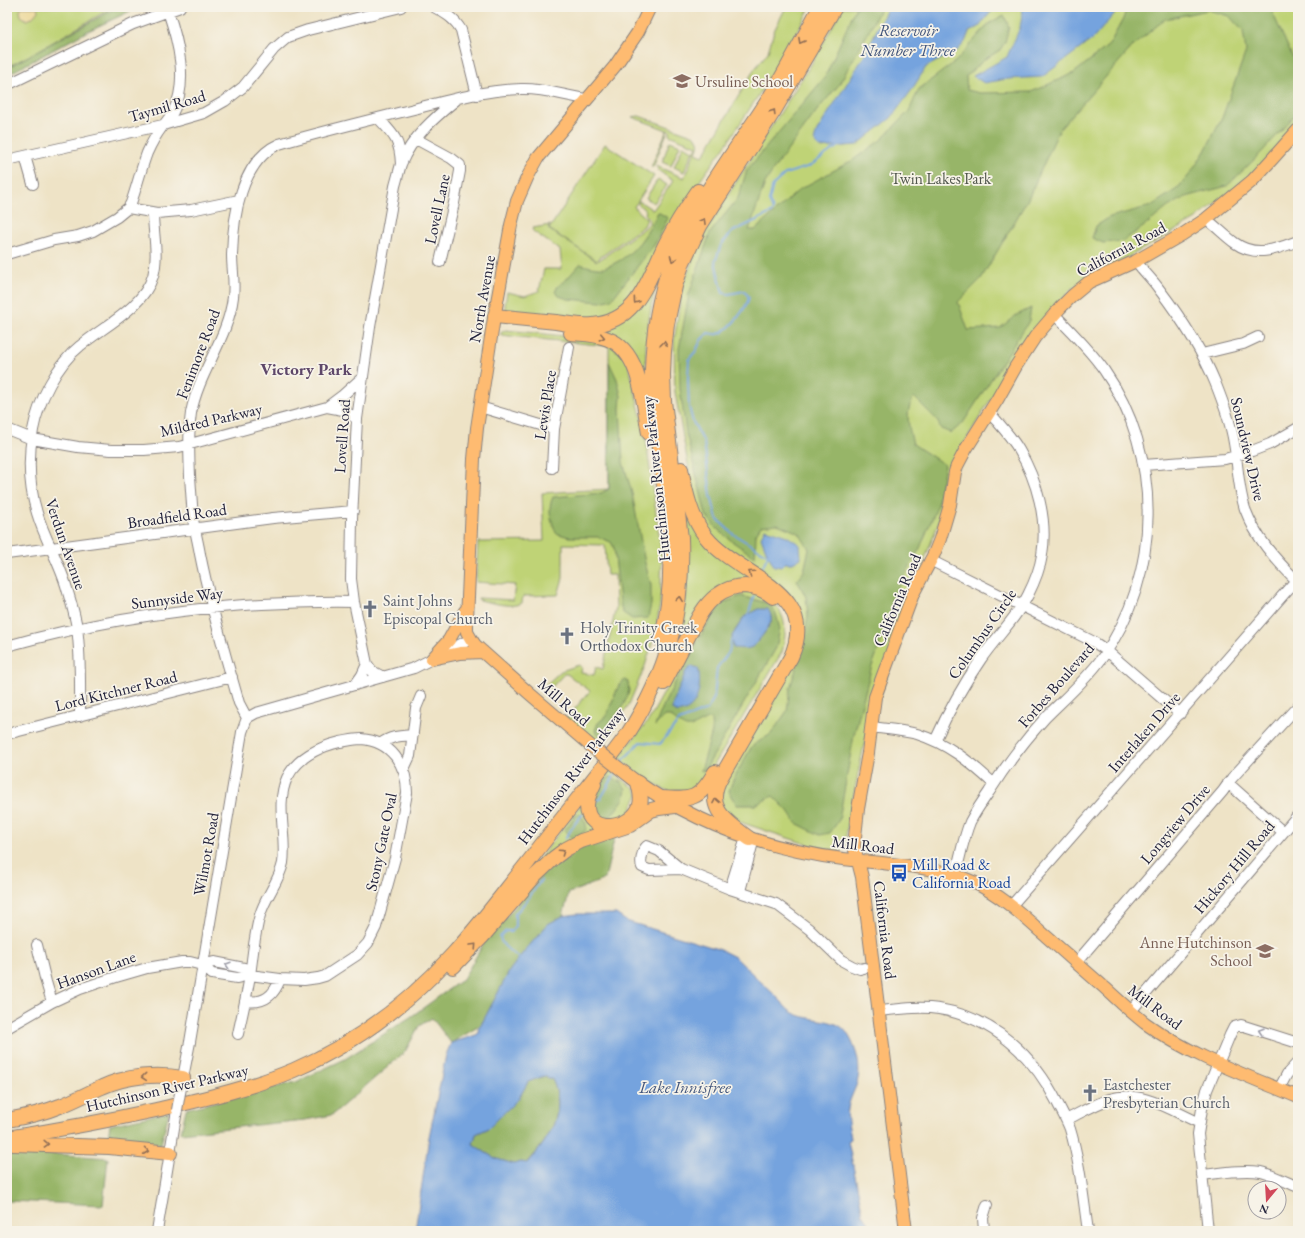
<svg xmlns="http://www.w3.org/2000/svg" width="1305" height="1238" font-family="'EB Garamond',serif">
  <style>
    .green { fill: #bfd376; stroke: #707a58 }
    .forest { fill: #97b567; stroke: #5c6c51; fill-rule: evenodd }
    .sand { fill: #eeda9e; stroke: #887e6c }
    .water { fill: #74a3de; stroke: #4b628c; fill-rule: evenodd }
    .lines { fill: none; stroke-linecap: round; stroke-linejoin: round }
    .stream { stroke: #74a3de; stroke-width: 2 }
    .minor-casing { stroke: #888280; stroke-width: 12 }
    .major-casing { stroke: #888280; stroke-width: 14 }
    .highway-casing { stroke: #888280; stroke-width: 16 }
    .minor { stroke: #fff; stroke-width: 10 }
    .major { stroke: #febb71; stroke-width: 12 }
    .highway { stroke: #febb71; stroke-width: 14 }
    .minor-bridge-casing { stroke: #888280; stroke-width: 12; stroke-linecap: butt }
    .major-bridge-casing { stroke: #888280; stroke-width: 14; stroke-linecap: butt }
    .minor-bridge { stroke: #fff; stroke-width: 10 }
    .major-bridge { stroke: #febb71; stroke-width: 12 }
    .oneway { stroke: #906e56 }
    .oneway2 { stroke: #9c9ca7 }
    .labels { text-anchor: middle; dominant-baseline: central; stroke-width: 3.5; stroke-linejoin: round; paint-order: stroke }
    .education-label { font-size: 16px; fill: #785e54; stroke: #f7f3e8; text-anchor: start }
    .street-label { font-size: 16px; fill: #22223b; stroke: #f7f3e8 }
    .park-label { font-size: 16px; fill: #51574d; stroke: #f7f3e8 }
    .worship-label { font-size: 16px; fill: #5b616d; stroke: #f7f3e8; text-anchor: start }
    .transit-label { font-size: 16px; fill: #164399; stroke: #f7f3e8; text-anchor: start }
    .water-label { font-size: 17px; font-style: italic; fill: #43567c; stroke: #f7f3e8 }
    .neighbourhood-label { font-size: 17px; font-weight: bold; fill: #5e4769; stroke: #f7f3e8 }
  </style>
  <rect width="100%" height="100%" fill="#f7f3e8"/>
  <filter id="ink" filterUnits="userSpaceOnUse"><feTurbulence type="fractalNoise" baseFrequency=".025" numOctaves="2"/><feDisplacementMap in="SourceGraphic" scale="8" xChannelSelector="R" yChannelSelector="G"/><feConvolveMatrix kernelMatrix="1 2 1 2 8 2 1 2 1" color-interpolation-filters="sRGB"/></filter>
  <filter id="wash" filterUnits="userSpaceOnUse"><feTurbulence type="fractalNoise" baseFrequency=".012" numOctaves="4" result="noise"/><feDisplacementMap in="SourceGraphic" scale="16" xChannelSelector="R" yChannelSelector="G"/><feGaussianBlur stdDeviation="0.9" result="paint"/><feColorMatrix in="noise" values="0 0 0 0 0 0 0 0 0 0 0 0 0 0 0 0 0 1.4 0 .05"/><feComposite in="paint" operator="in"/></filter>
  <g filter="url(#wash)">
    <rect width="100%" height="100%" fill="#eee3c6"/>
    <path class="green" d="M7,7h106l-79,46 -27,14z
      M786,7h24l-9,18 -32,54 -37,57 -35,49 -62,111 -24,20 -18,4 -83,-9 -4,-1 -1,-5 2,-13 18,4 14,-5 5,-22h18l-2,-19 -26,-18 -2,-2 1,-2 17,-3 -2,4 49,32 -48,-32 56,-85 49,32 -20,31 13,12 -3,7 -45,32 -1,3 48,-34 3,-4v-5l-4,-4 1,-3 -8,-7 1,-3 14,9 20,-29 -14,-10 -3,-5 28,12 13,-32 -28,-11 1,-4 -2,-1 -15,37h-2l16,-37 -35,-13 7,-1 56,20c5,7 4,9 1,17l7,3 51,-86 14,-18 6,-21z
      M843,7h455v113l-39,48 -63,51 -125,70 -33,36 -40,62 -40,66 -8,16 -10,50 -16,42 -60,184 -16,77 -2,14 1,10 -5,4 -6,1 -21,-4 -78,-26c-15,-8 -17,-16 -17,-32l55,-92 23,-88 -88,-74 -9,-17 -8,-26 -18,-100 -1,-51 8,-53 16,-43 35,-58 79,-124z
      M670,141l10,4 -9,21 -9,-4z
      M683,146l10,5 -9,21 -10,-5z
      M658,179l9,6 -13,18 -8,-5z
      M657,278l-8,41 -3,25 -1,42 -5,-14 -48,-43 15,-3z
      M506,330l86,9 16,4 19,15 18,75 17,123 -2,48 -5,30 -10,32 -15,36 -26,44 -38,-27 24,-28 -23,-17h-3l-19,20 -5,-4 21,-19 18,-6 3,2 -1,6 13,2 2,-8 7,2 13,-62 -1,-32h-8l-2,-30 -42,-1v34l-5,17 -35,1 -1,7c-9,6 -33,-1 -43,-3l-1,-2 35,2 2,-15 -39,-3 2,-40 66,-1 -2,-48 67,-4v-143l-109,-11 2,-3z
      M684,505l8,16 70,64 -28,-1 -52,56 -4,-2 8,-41 2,-29z
      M747,591c5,1 11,2 16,4 23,12 25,35 19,57l-80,133c-25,24 -64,-11 -84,-28l31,-37 57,-104c14,-19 18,-21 41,-25z
      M609,770l25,18 4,6 -10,22 -29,6 -9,-21z
      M585,799l11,29 -105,94z"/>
    <path class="forest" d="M117,7h22l-51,24 -81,44v-7z
      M856,7h25l-14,28 -29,51 -19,22 -43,58 -11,17 -16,47h6l45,-41 53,-29 29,-21 27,-28 10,-22 37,-28 26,-30 11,-10 11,-6 5,12 -4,15 -5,8 -16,10 -18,16 1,14 13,3 51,-1 43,-19 35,-28 14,-26 4,-12h143l22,49 6,6v50l-37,41 -34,33 -41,11 -18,10 -22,18 -23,16 -20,2 -11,-5 4,-12 14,-9 41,-11 26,-17 13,-15 15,-23 17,-33 24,-67 -3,-20 -14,-15 -21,-6 -43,9 -32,27 -74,84 -31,69 -47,80 -23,23 10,28 32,-2 15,-12 16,-8 -2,13 -66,102 -12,10 -10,-4 -4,-9 -23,-23c-10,15 -5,30 -1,47l32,21 -8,42 -17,41 -28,51v13l-21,57 -17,66 -15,85 -9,13 -10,2 -24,-12 -8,-12 -15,-15 -18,9h-18l-6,-9 -2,-5 4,-11 19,-34 19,-12 16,-23 3,-23 10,-32 8,-40 -2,-19 -9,-17 7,-9 5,-22 -10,-16 -22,-9 -16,2 -5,8 -1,23 -22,-15 -17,-14 -10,-13 -20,-82 -6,-44 -1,-40 10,-55 21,-61 28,-35 9,-28 78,-93z
      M658,212l10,6 -13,26 -43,55 -11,3 -33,-3 -9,-3 -4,-4 3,-6 6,-4 16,-18c7,2 17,5 24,4 3,-1 6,-3 9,-4 22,-10 35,-31 45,-52z
      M609,362l8,17 4,17 -1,13 3,53 9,31 13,70 6,22v19l-3,14 -16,1 -10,-7 -2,-10 -6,-54 -3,-6 -13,-5h-29l-13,-4c-5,-14 -9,-22 -3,-36l48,-4 8,-4z
      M741,596l26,7 4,3 5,8 4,15 -4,19 -71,122 -4,1 11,-39 -1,-12 -3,-1c-22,11 -19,12 -38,-3h-6l-9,10 9,-22 24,-47 27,-45 8,-9zM758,609l13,7v7l-8,12 -29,-3 10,-15z
      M625,680l3,2c0,3 1,6 1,9 -3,15 -19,33 -28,44l-5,-1 -1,-4 3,-7 8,-7 13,-31z
      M610,777h2l10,6 4,6 -2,10 -13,17 -6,2 -9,-3c0,-16 -1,-29 14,-38z
      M579,813c10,12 11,18 -5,25l-5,-2 -4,-6 11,-15z
      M615,835l-10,44 -36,14 -6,23 -15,8 -26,30 -12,16 -29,55 -30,18 -19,-25 -13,8 -14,26 -73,63 -27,5 -124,13 5,-24 110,-27 49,-23 67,-43 51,-37 21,-36 70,-82 19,-11z
      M544,1076l8,3c15,33 -3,60 -25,84l-7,-1 -6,2 -17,-5 -11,-6 -13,-9 3,-10 13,-6 30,-30 9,-16z
      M169,1112l-8,32 -54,-1 3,-18z
      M27,1152l81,6 -5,47 -95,-4 -1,-48z"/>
    <path class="sand" d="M22,7h15l1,4 -6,7 -5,2 -6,-4 -1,-5z"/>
    <path class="water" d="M888,7h110l-8,6 -11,14 -10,5 -4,10 -7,8 -32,17 -15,24 -20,27 -34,27 -37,3 -6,-8 3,-9 46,-73z
      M1021,7h97l-3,6 -22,26 -51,38 -34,2 -24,4 -11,-7 34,-19c6,-16 18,-32 14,-50z
      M765,529l22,7 13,9 1,13 -8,5h-8l-4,4 -7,-1 -7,-13 -6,-16z
      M758,609h10c2,4 4,7 3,12 -1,5 -14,23 -19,26 -5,3 -13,1 -19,1l-1,-12 12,-19z
      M692,666l6,2c4,15 1,41 -17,44 -4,1 -6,0 -9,-2l1,-7 13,-32z
      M577,914h39l10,7 95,29 14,7 47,45c10,19 37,15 54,22 9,4 12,10 16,18 6,13 9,27 5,41 -3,9 -8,17 -9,26 -2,11 2,20 3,30l-3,2 15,74 8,11 2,5h-458l14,-94 17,-82 5,-12 25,-8 3,-2 -1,-4 3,-4 29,-55 12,-16 26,-30 15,-8zM544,1076l8,3c16,32 -3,60 -24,84l-8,-1 -6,2 -17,-5 -11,-6 -13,-9 3,-10 13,-6 30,-30 9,-16z"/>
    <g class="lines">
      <path class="stream" d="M762,568l6,-13 -35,-21 -16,-15 -6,-23 -7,-54 -11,-20 -4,-15 -1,-28 1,-20 7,-8 5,-11 7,-7c3,0 7,2 10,1 11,-3 29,-26 31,-37l-5,-6 -15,3 -6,-1 -8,-31 6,-17 11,-13 39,-19 2,-3 -4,-9 4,-16 12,-11 25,-8 22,-16 6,-3
        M748,616l6,-20
        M621,764l4,-6 15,-16 20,2 19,-23 28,-11 7,-12 3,-30 12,-16 2,-11 2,-1
        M593,802l8,-4 16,-27
        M565,839l11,-17 7,-8
        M519,958c-7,-6 -18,-12 -19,-21l6,-6h6l3,-5v-12l13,-15 13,-19"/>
    </g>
  </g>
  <g filter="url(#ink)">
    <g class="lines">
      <g class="minor-casing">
        <path id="minor" d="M434,7c11,6 21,12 27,23l16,65
          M7,85l126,-61 47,-17
          M378,118c16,17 22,22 23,46
          M416,139l35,19 9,7v6l-6,32 -14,59
          M25,156l8,28
          M7,160l156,-35 41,-12 21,-12 18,-14 31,-38 14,-12 20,-7 93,-23
          M128,208l3,-5c6,-17 10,-34 16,-50 4,-9 9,-18 15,-26 4,-5 8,-10 11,-15 16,-30 5,-71 -5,-101
          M1206,219c10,7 19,17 29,24 21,15 42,6 63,-2
          M7,254l47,-14 24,-4 15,-5 24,-14 11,-9 29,5 34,-3 48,-10
          M1136,261c7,10 16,18 23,28 22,29 42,59 56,93 8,20 16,41 19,61 4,22 4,45 11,66 11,29 30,50 51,71
          M1202,354l41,-10 15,-7
          M327,407l16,3 14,9
          M480,407l74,22
          M7,429l25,10 46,8 33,3h33l35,-3 148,-40 16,-12 20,-18
          M1144,465l81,-6 27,-8 18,-7 28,-16
          M552,468l2,-39 15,-82
          M7,554l266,-36 80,-7
          M930,560l164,82 13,9 73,63
          M7,646c78,-22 156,-35 237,-41 36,-2 73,-4 110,-3
          M383,677l-11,-6 -5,-7 -13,-62 -3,-23 1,-60 5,-100 13,-92 25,-141c2,-7 4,-15 6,-22 11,-27 33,-46 55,-64
          M355,685l7,-10 5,-11
          M80,716c0,-29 1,-60 -3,-88 -2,-13 -6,-26 -10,-39 -7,-26 -22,-49 -30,-76 -8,-26 -9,-56 -4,-83 5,-28 24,-66 47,-84 24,-20 63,-38 73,-70 6,-21 0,-42 0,-63
          M247,718l-8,-15c-14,-49 -29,-98 -39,-149 -2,-12 -5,-23 -7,-35 -1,-14 -2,-29 -3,-43 -1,-21 -2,-42 1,-63 8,-42 37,-74 42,-116 2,-14 -1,-28 -1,-42 1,-38 9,-94 47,-111 45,-13 90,-24 135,-35 35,-9 71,-19 107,-20 23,-1 44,7 66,10
          M871,727c15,2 31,3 46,7 32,10 53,28 77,50
          M7,734l225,-57
          M935,741c13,-29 28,-56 46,-82 15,-22 35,-40 47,-64 6,-12 12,-26 14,-40 6,-35 -5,-75 -23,-105 -8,-14 -20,-26 -30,-38
          M380,744c11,-8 20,-8 33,-9
          M404,769l6,-13 6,-48 5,-12
          M1228,783l55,49
          M647,846l12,5 22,18 -32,1 -7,-3c-2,-5 0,-17 5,-21z
          M681,869l49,20 46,15 33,25 32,31 11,6 8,3 4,-1
          M955,876c5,-18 8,-37 15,-54 5,-10 12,-20 19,-30 17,-27 36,-52 57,-75 19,-19 40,-37 56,-59 60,-83 61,-204 2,-288 -14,-20 -32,-38 -49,-55
          M730,889l14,-45 6,-5 2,7 -12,45
          M1011,906l287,-328
          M37,945l9,37 6,20
          M1076,963l147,-172 9,-13 66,-72
          M202,965l10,9 25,4 13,-3 30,4 24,1 14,-2 7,-2 32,-21 11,-12 8,-16 19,-69 12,-65c0,-28 -16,-52 -46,-54 -7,0 -14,2 -21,3 -21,5 -43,16 -53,36 -12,26 0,58 -4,85 -4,19 -18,34 -23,52 -6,20 -7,40 -10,60 -3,20 -8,40 -12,59
          M245,1001c19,3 29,-5 35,-22
          M879,1011c20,-2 40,-5 60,-2 55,9 95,47 119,95 4,8 9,17 12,25 10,33 13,68 18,102
          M1131,1011l167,-196
          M7,1028l45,-26 28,-13 36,-12 31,-9 35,-6h8l12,3 12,-3 30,6 6,7
          M1279,1089l8,-15 11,-12
          M180,1093l10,-51 52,-310 5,-14 9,-5 158,-45 57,-29
          M1066,1120c14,-7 29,-16 44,-21 31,-10 62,12 90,24
          M1202,1175c19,-2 40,-6 59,-3 12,3 25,10 37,15
          M157,1231l20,-121
          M984,1231l-1,-13 4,-13
          M1208,1231l-10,-97 4,-25 5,-19 23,-55 4,-8 7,-2 57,18"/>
      </g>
      <g class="major-casing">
        <path id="major" d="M432,659l17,-19 16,-29
          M432,659l28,-6 23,-1
          M592,747l-62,-53 -55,-49 -4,-6 -4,-7v-12l7,-161 3,-31 16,-104 18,-99 6,-24 10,-23 11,-20 77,-92 23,-34 12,-25
          M633,779c62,45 134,70 210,80 41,5 92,6 130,23 26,12 46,30 67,49 22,19 43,38 65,57 13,12 26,24 40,35 44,32 103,53 153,74
          M906,1231l-44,-354 -8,-31 4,-37 10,-56 7,-56 38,-103 21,-40 6,-15 10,-34 5,-33 2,-6 9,-17 31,-49 19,-34 19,-29 25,-29 12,-12 17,-14 47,-21 47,-27 23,-15 46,-38 22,-24 24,-27"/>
      </g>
      <g class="highway-casing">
        <path id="highway" d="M495,316c21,2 41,4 61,6 12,2 25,4 37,3 46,-4 55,-47 73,-82 9,-18 20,-35 32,-52
          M571,333c12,1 26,1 37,6 33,12 35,64 41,94
          M681,469c5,24 10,49 25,68 32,40 115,53 85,120l-70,120c-18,32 7,45 29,62
          M661,640c18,-69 6,-130 -3,-199 -3,-23 -7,-48 -6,-71 1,-35 6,-71 18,-104 20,-57 62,-110 95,-161 20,-31 37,-65 55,-98
          M664,683c8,-15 15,-29 23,-44 8,-15 15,-32 29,-43 8,-6 18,-10 29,-10 10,1 20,4 28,11
          M594,784c-3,7 -7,14 -7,21 -1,32 47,24 53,0 2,-7 0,-15 -2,-22
          M661,798c31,2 38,2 54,-26
          M453,967l29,-30 52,-60 20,-19 12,-9 15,-8 49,-16 21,-15 8,-2 16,-2
          M7,1120c18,-3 36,-7 53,-14 14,-5 28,-13 42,-19 24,-11 55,-14 81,-9
          M7,1138c50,-8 99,-17 149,-28 47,-11 93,-21 138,-40 60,-26 115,-67 159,-116 27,-29 51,-62 76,-93 32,-42 66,-83 98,-126 40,-62 57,-123 54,-197l-17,-137 -1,-26 1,-24 3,-27 8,-38 8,-24 17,-36 74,-115 61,-104
          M13,1144l96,3 61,6"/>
      </g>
      <use href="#minor" class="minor"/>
      <use href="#major" class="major"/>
      <use href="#highway" class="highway"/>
      <g class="minor-bridge-casing">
        <path id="minor-bridge" d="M177,1110l3,-17"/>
      </g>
      <g class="major-bridge-casing">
        <path id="major-bridge" d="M592,747l41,32"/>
      </g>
      <use href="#minor-bridge" class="minor-bridge"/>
      <use href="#major-bridge" class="major-bridge"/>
    </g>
    <defs><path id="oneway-chevron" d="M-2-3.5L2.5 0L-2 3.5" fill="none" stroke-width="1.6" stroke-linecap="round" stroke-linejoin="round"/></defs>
    <g class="oneway">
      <use href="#oneway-chevron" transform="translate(801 41) rotate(119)"/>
      <use href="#oneway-chevron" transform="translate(773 112) rotate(-58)"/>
      <use href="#oneway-chevron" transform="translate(703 221) rotate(-60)"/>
      <use href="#oneway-chevron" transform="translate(673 259) rotate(111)"/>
      <use href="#oneway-chevron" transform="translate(636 301) rotate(126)"/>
      <use href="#oneway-chevron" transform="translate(602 337) rotate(13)"/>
      <use href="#oneway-chevron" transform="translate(664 344) rotate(-83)"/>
      <use href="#oneway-chevron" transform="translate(751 573) rotate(-145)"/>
      <use href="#oneway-chevron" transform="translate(679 599) rotate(-83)"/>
      <use href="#oneway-chevron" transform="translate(716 801) rotate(-100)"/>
      <use href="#oneway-chevron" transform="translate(562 852) rotate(-34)"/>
      <use href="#oneway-chevron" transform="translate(474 946) rotate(-47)"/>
      <use href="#oneway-chevron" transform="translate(144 1077) rotate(175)"/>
      <use href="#oneway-chevron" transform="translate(46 1144) rotate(2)"/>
      <use href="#oneway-chevron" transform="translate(146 1151) rotate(7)"/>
    </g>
    <g class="oneway2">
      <use href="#oneway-chevron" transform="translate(228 965) rotate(-163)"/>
      <use href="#oneway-chevron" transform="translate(1261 1031) rotate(-162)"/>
    </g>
  </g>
  <defs>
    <g id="school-bare" transform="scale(1.38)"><path d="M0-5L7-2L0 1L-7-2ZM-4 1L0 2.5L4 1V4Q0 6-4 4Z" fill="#8d6e63" stroke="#f7f3e8" stroke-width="2.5" paint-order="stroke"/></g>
    <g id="church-bare" transform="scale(1.38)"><path d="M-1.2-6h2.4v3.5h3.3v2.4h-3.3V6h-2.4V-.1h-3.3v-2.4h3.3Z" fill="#6b7280" stroke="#f7f3e8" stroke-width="2.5" paint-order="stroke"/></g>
    <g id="bus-bare" transform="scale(1.38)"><path d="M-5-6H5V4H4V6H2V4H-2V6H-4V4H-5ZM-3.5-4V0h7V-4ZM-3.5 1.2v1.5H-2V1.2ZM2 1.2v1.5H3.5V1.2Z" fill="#1a4fb4" stroke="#f7f3e8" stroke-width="2.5" paint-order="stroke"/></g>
  </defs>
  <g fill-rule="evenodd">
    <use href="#school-bare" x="682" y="81"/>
    <use href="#church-bare" x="370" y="609"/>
    <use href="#church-bare" x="567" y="636"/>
    <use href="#bus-bare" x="899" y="873"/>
    <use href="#school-bare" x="1265" y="951"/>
    <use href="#church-bare" x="1090" y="1093"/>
  </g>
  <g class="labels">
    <g class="education-label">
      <text x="695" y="81">Ursuline School</text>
      <text x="1252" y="942" text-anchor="end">Anne Hutchinson<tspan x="1252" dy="18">School</tspan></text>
    </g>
    <g class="street-label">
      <text transform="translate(167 106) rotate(-16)">Taymil Road</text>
      <text transform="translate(437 209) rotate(-78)">Lovell Lane</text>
      <text transform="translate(1121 249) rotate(-28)">California Road</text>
      <text transform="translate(482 299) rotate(-80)">North Avenue</text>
      <text transform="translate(198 354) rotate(-69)">Fenimore Road</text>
      <text transform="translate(545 405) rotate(-81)">Lewis Place</text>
      <text transform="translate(211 420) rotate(-13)">Mildred Parkway</text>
      <text transform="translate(342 436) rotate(-86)">Lovell Road</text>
      <text transform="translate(1248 449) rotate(77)">Soundview Drive</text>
      <text transform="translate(656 479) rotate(-96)">Hutchinson River Parkway</text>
      <text transform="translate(177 516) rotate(-8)">Broadfield Road</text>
      <text transform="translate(66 544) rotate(71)">Verdun Avenue</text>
      <text transform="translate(177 598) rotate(-7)">Sunnyside Way</text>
      <text transform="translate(897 600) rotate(-67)">California Road</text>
      <text transform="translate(982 634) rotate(-55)">Columbus Circle</text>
      <text transform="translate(1056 685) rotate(-49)">Forbes Boulevard</text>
      <text transform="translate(116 691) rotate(-14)">Lord Kitchner Road</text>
      <text transform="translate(564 702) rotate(41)">Mill Road</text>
      <text transform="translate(1144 732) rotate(-49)">Interlaken Drive</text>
      <text transform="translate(571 776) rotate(-53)">Hutchinson River Parkway</text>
      <text transform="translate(1175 824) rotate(-50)">Longview Drive</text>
      <text transform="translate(381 842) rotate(-78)">Stony Gate Oval</text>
      <text transform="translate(863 845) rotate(7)">Mill Road</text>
      <text transform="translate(206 854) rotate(-80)">Wilmot Road</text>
      <text transform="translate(1234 867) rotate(-50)">Hickory Hill Road</text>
      <text transform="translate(885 930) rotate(83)">California Road</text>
      <text transform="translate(96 970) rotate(-20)">Hanson Lane</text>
      <text transform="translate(1155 1007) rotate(37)">Mill Road</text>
      <text transform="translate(167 1088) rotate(-13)">Hutchinson River Parkway</text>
    </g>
    <g class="park-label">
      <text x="941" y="178">Twin Lakes Park</text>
    </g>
    <g class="worship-label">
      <text x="383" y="600">Saint Johns<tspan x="383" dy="18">Episcopal Church</tspan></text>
      <text x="580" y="627">Holy Trinity Greek<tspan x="580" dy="18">Orthodox Church</tspan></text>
      <text x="1103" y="1084">Eastchester<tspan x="1103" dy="18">Presbyterian Church</tspan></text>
    </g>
    <g class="transit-label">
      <text x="912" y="864">Mill Road &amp;<tspan x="912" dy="18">California Road</tspan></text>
    </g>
    <g class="water-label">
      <text x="908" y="30">Reservoir<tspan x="908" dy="20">Number Three</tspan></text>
      <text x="685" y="1087">Lake Innisfree</text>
    </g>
    <g class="neighbourhood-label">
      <text x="306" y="369">Victory Park</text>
    </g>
  </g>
  <rect width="1305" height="1238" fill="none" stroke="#f7f3e8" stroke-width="24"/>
  <g transform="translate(1267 1200) rotate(198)"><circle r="19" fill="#f7f3e8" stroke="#a29fa3"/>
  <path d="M0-3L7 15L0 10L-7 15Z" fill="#d1495b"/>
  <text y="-6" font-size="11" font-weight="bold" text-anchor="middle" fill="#22223b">N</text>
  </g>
</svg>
